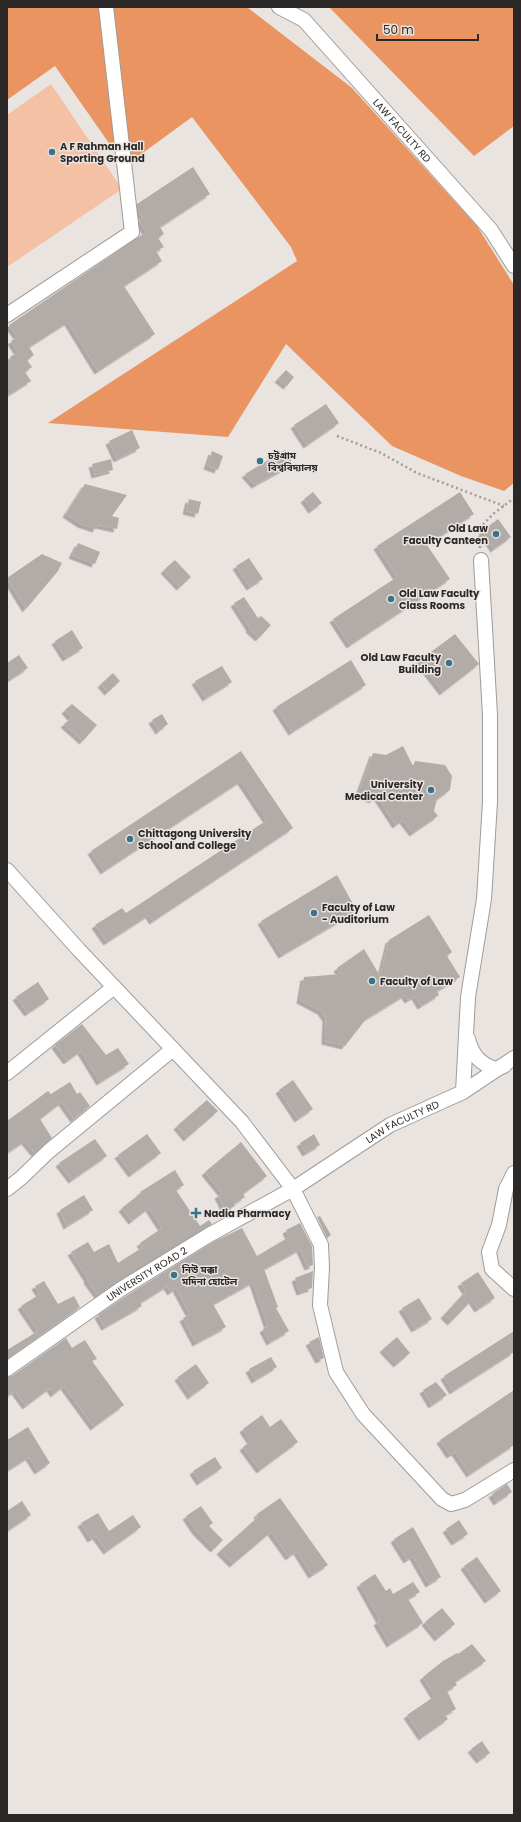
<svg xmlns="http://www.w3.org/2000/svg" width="521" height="1822" font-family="Poppins,'Noto Sans Bengali',sans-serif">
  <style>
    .green { fill: #f4c1a5 }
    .forest { fill: #e99461 }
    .building { fill: #b2aca9; filter: url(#shadow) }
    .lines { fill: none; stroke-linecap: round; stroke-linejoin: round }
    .minor-casing { stroke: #a09b98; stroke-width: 16 }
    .path { stroke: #a19c9a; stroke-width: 2.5; stroke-dasharray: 2 3; stroke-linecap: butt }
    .minor { stroke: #fff; stroke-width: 14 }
    .poi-dot { fill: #3a728c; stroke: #eae4e1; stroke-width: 1.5 }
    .labels { text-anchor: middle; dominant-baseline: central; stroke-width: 3; stroke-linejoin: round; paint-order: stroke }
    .street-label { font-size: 10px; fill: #2b2928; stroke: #eae4e1 }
    .poi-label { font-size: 10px; font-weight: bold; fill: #2b2928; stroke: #eae4e1; text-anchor: start }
  </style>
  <defs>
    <filter id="shadow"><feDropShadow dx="-3.5" dy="3.5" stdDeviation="0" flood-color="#0004"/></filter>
  </defs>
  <rect width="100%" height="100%" fill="#eae4e1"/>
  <path class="green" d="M51,84l71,105 -115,78v-152z"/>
  <path class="forest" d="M7,7h240l105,81 125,138 37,59v198l-10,8 -43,-15 -69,-30 -106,-102 -58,93 -180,-14 249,-162 -6,-14 -99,-130 -67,49 -70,-100 -48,34z
    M329,7h185v119l-40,30z"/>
  <path class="building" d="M193,167l17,27 -50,33 4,7 -6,4 6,9 -8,4 6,10 -38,25 31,48 -57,37 -30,-49 -39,25 5,8 -7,5 5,7 -7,5 6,9 -24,15v-32l5,-3 -2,-4 8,-5 -7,-11 7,-4 -9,-12 137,-93 -7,-12 4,-2 -5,-7 -1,-7z
    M286,370l8,7 -7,9 -9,-7z
    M326,404l13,19 -32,22 -13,-20z
    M132,430l8,18 -23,11 -8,-18z
    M285,450l6,7v4l-6,5 1,2 -31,17 -10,-11z
    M212,451l11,5 -5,14 -11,-4z
    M111,459l2,11 -18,5 -3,-11z
    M85,484l42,11 -15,21 7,2 -2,11 -19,-4 -2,4 -15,-5 -15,-10z
    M313,492l9,11 -10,7 -8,-11z
    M460,492l14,22 -47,31 23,34 -100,66 -17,-26 64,-42 -20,-31z
    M189,499l12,3 -3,12 -12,-3z
    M498,519l13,18 -17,12 -12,-18z
    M78,543l22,9 -5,12 -23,-9z
    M42,554l20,9 -4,8 -32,38 -19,-31z
    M249,558l14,21 -13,8 -14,-21z
    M175,560l16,17 -11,10 -16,-17z
    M244,597l14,21 3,-2 10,9 -12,13 -10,-9 1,-1 -16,-25z
    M72,630l11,18 -17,10 -11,-17z
    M455,634l24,30 -36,28 -24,-31z
    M19,655l9,13 -17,11 -4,-5v-11z
    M351,660l15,25 -74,47 -16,-25z
    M222,666l10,16 -26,16 -11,-17z
    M113,673l7,8 -12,11 -7,-8z
    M72,704l25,21 -14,16 -19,-17 8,-6 -7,-8z
    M162,714l6,10 -9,7 -7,-11z
    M403,746l10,20 2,-5 30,4 7,11 -2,14 -13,9 -3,12 4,5 -25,17 -10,-13 -7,5 -19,-29 -5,4 -13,-8 14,-39 13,2z
    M241,751l52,77 -140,93 -4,-6 -42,27 -12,-17 27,-17 4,5 141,-93 -26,-39 -137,90 -13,-20z
    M337,875l20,36 -75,44 -21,-34z
    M429,915l23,37 -5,4 13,21 -23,14 2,4 -18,11 -6,-10 -7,4 -3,-5 -39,24 -21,27 -20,-5 1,-23 -5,-7 -21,-11 4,-23 37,-3 -4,-6 27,-19 16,27 9,-36z
    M38,982l11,17 -21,14 -12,-16z
    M82,1024l24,31 12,-7 11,16 -29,18 -19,-31 -14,10 -12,-16z
    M293,1080l20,29 -15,10 -19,-29z
    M70,1082l7,12 3,-2 10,14 -16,13 -12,-17 -22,17 12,19 -17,15 -10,-12 -18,12v-32l41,-30 3,3z
    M207,1100l11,11 -31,27 -10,-12z
    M147,1134l14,19 -29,21 -14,-19z
    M314,1134l6,11 -14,8 -6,-10z
    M95,1139l12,17 -35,24 -13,-17z
    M241,1142l26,34 -24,18 2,3 -11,7 1,2 -9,5 -8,-16 4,-2 -17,-21z
    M175,1170l9,15 -8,5 24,36 9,-6 3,4 -114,71 -11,-15 1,-1 -17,-27 17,-10 6,10 15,-8 9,19 25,-16 -3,-4 22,-15 -13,-20 -17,13 -10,-13 19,-15 -1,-1z
    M84,1195l9,15 -26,16 -7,-16z
    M320,1216l11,19 -4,3 -10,-21z
    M300,1223l12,23 1,19 -5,2 -8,-18 -36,20 14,38 -2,1 13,23 -19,11 -7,-13 5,-3 -15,-44 -40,22 13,23 -30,16 -13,-25 7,-4 -14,-26 -5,4 -4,-6 -27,17 2,3 -37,21 -7,-12 28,-19 87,-54 29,-14 15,28 32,-19 -3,-7z
    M313,1271l-1,17 -12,4 -5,-14z
    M478,1272l17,26 -17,11 -6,-9 -21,22 -7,-7 22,-24 -5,-8z
    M44,1281l14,23 16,-8 6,11 -73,52v-9l31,-19 -17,-25 19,-12 -5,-8z
    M419,1298l13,21 -17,10 -13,-21z
    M514,1331v21l-61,39 -9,-15z
    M319,1337l5,21 -5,2 -10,-18z
    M397,1337l13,16 -13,11 -14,-15z
    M66,1338l6,10 13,-8 12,19 -5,2 32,44 -30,22 -30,-41 -10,8 -4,-6 -24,18 -11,-15 -8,5v-19l5,-1z
    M271,1357l6,10 -22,13 -6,-11z
    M196,1364l13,19 -18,13 -13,-19z
    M436,1382l11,13 -15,10 -9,-15z
    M514,1390v55l-44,29 -15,-22 -5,3 -10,-15z
    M262,1415l8,12 11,-8 17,23 -38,28 -17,-23 8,-6 -8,-12z
    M28,1427l22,36 -12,8 -9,-14 -22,14v-31z
    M215,1457l7,11 -22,14 -7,-11z
    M507,1484l5,8 -15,10 -5,-8z
    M280,1498l48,67 -16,10 -15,-24 -8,6 -18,-25 -38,32 -13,-13 38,-34 -1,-3z
    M22,1501l9,14 -24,16v-20z
    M201,1506l12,17 -4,3 14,14 -9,9 -18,-18 -10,-15z
    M98,1513l11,18 24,-16 8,12 -34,24 -11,-15 -5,3 -10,-16z
    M459,1520l9,14 -13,8 -9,-13z
    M413,1527l28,50 -12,7 -16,-28 -6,4 -13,-21z
    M477,1557l24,34 -13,9 -24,-34z
    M375,1574l11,17 4,-3 3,6 20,-12 7,10 -12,7 15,24 -33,21 -13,-22 3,-2 -20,-36z
    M442,1608l13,16 -17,14 -13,-16z
    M472,1644l14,17 -31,21 2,3 -10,6 9,18 -11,6 3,4 -26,18 -15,-22 28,-19 -12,-19 20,-16 14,-8 1,1z
    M482,1741l8,12 -10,7 -9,-11z"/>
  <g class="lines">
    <g class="minor-casing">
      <g id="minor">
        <path id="s1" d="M279,7l25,13 187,210 23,36"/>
        <path d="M7,315l125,-83 -26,-225"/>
        <path d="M7,870l72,80 163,172 51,67 28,56 1,22 -2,38 16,67 27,42 79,85 9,5 14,-4 49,-30"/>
        <path d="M468,1039c4,16 12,25 28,30l8,-3"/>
        <path d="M7,1073l107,-86"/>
        <path d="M463,1092l5,-95 16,-98 6,-97v-87l-9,-155"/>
        <path d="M514,1173l-8,16 -7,36 -10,27 3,17 22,20"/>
        <path d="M7,1189l14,-11 28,-27 124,-102"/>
        <path id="s2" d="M7,1369l114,-80 88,-54 84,-46 97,-64 73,-33 51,-34"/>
      </g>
    </g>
    <path class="path" d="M337,436l44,17 36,20 87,33
      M480,548l-1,-19 14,-15 21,-16"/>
    <use href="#minor" class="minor"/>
  </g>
  <g class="poi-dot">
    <circle cx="52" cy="152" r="4"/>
    <circle cx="260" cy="461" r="4"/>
    <circle cx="496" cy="534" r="4"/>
    <circle cx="391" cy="599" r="4"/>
    <circle cx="449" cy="663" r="4"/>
    <circle cx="431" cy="790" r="4"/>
    <circle cx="130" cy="839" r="4"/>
    <circle cx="314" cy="913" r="4"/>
    <circle cx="372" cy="981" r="4"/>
    <path d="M194 1207h4v4h4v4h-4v4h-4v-4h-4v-4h4z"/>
    <circle cx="174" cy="1275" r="4"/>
  </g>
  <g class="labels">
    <g class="street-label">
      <text stroke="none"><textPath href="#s1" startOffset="176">LAW FACULTY RD</textPath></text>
      <text stroke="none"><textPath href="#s2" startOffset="467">LAW FACULTY RD</textPath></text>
      <text stroke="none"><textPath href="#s2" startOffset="169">UNIVERSITY ROAD 2</textPath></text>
    </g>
    <g class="poi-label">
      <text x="60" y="146">A F Rahman Hall<tspan x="60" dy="12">Sporting Ground</tspan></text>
      <text x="268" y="455">চট্টগ্রাম<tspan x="268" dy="12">বিশ্ববিদ্যালয়</tspan></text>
      <text x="488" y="528" text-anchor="end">Old Law<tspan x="488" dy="12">Faculty Canteen</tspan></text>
      <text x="399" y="593">Old Law Faculty<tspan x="399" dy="12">Class Rooms</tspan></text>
      <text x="441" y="657" text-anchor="end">Old Law Faculty<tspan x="441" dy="12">Building</tspan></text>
      <text x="423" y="784" text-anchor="end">University<tspan x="423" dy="12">Medical Center</tspan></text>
      <text x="138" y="833">Chittagong University<tspan x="138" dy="12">School and College</tspan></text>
      <text x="322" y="907">Faculty of Law<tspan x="322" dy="12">- Auditorium</tspan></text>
      <text x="380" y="981">Faculty of Law</text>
      <text x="204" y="1213">Nadia Pharmacy</text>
      <text x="182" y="1269">নিউ মক্কা<tspan x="182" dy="12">মদিনা হোটেল</tspan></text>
    </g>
  </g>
  <rect width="521" height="1822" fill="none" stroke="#2b2928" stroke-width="16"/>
  <path d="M377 34v6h101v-6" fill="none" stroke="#2b2928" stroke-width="2"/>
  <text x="383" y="34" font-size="12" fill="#2b2928" stroke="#eae4e1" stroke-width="3" paint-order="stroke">50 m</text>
</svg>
